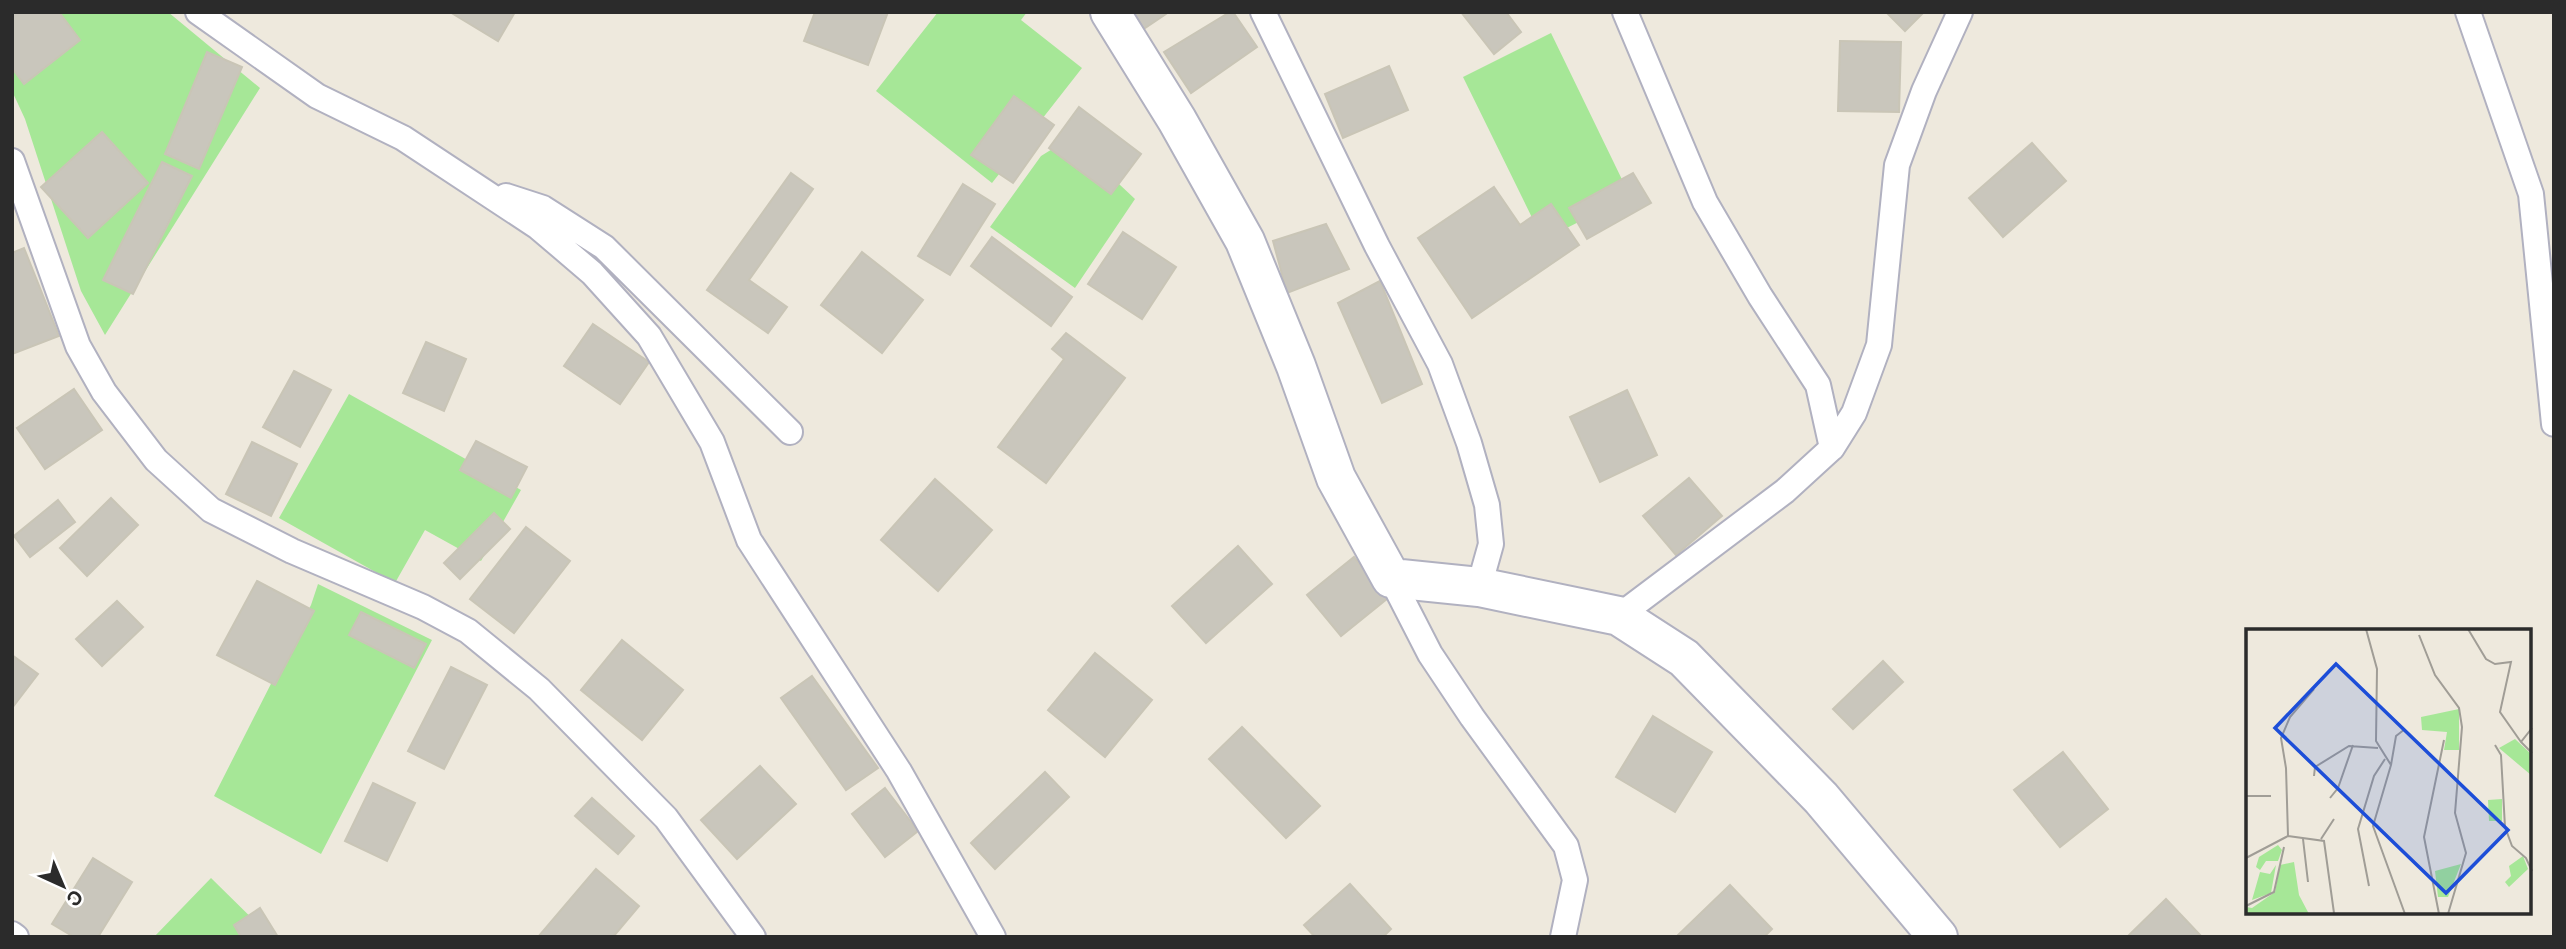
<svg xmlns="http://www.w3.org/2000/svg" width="2566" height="949" font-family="Inter,sans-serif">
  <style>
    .green { fill: #a6e797 }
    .building { fill: #c9c6bc; stroke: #c9c5b6; stroke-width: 2 }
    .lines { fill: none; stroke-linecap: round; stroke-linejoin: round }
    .service-casing { stroke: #b1b1c0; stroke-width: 28 }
    .minor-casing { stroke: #b1b1c0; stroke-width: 42 }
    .service { stroke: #fff; stroke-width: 24 }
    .minor { stroke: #fff; stroke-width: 38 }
    .inset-road { fill: none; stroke: #a09d96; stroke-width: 2 }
    .view { fill: #1d4ed8; fill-opacity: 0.15; stroke: #1d4ed8; stroke-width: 3.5 }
    .inset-edge { fill: none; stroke: #2b2b2b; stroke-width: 3.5 }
  </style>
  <rect width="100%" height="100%" fill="#eee9dd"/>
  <path class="green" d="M12,12h156l92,76 -155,247 -24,-44 -56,-172 -13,-28z
    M938,12h89l-6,8 61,48 -90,115 -116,-92z
    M1551,33l79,163 -87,44 -80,-163z
    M1070,138l65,61 -60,89 -85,-61 51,-71z
    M349,394l172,96 -40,71 -56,-31 -30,53 -116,-65z
    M318,584l114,56 -111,214 -107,-58 97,-191z
    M211,878l60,59h-117z"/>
  <path class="building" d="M12,12h47l21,28 -56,44 -12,-16z
    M450,12h65l-17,29z
    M815,12h73l-20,53 -64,-24z
    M1130,12h35l1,2 -24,16z
    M1230,12h3l24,35 -66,46 -27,-41z
    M1461,12h45l15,20 -27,22z
    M1886,12h38l-19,19z
    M1840,41l61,1 -2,70 -61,-1z
    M207,52l35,15 -43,102 -34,-15z
    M1389,66l19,44 -65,28 -18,-44z
    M1014,96l40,29 -41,58 -42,-28z
    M1079,107l62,47 -30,40 -62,-46z
    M102,132l46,51 -60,55 -47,-51z
    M2032,143l34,38 -63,56 -34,-39z
    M162,162l30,14 -59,118 -30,-14z
    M791,173l22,16 -64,91 38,27 -19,26 -61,-43z
    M1633,173l18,30 -64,36 -18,-31z
    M963,184l32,20 -45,71 -32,-19z
    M1494,187l26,38 31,-21 28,41 -107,73 -54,-80z
    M1326,224l23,45 -62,24 -14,-52z
    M1123,232l53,35 -34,52 -54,-35z
    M992,237l80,60 -21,29 -80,-60z
    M24,248l35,88 -47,18v-101z
    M862,252l61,48 -41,53 -61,-48z
    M1380,281l42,103 -40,19 -44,-100z
    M593,324l56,38 -29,42 -56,-38z
    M1066,333l59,45 -79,105 -48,-36 66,-88 -12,-10z
    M426,342l40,17 -22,52 -41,-18z
    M294,371l37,19 -31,57 -37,-20z
    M74,389l28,41 -57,39 -28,-41z
    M1627,390l30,65 -57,27 -30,-65z
    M476,441l51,26 -16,31 -51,-28z
    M252,442l45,22 -26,52 -45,-22z
    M1689,478l33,38 -46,39 -33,-39z
    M935,479l57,51 -54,61 -57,-51z
    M111,498l27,27 -51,51 -27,-28z
    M58,500l17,22 -45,35 -16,-21z
    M494,513l16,16 -50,50 -16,-16z
    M526,527l44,34 -56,72 -44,-34z
    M1238,546l34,38 -66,59 -34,-37z
    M1354,557l34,41 -47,38 -34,-41z
    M257,581l57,30 -39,74 -58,-30z
    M117,601l26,26 -41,39 -26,-27z
    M361,612l65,32 -12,24 -65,-33z
    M622,640l61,50 -41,50 -61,-50z
    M1095,653l57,47 -47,57 -57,-47z
    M12,655l26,19 -26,34z
    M1883,661l20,21 -50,47 -20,-20z
    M451,667l36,18 -43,84 -36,-18z
    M812,676l66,92 -32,22 -65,-92z
    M1653,716l59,36 -37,60 -59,-35z
    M1242,727l78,79 -34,32 -77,-79z
    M2063,752l45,57 -48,38 -46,-57z
    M760,766l36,38 -59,55 -36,-39z
    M1045,772l24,25 -74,72 -24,-26z
    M373,783l42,20 -28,58 -42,-20z
    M885,788l33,43 -33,26 -33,-43z
    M592,798l42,38 -16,18 -43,-38z
    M93,858l39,24 -34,55h-24l-22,-13z
    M596,869l43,37 -26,31h-75z
    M1350,884l41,45 -8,8h-68l-11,-12z
    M1730,885l42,44 -8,8h-88z
    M2166,899l36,38h-75z
    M260,908l18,29h-37l-7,-12z"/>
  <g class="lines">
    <g class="service-casing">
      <path id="service" d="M198,12l119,84 86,42 135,89 54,46 57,63 63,106 37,98 150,231 94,166
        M1263,12l114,234 63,118 29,79 18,62 4,39 -12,43
        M1625,12l80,190 55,94 58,89 14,63
        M2468,12l63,182 23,230
        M12,161l66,185 26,46 52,68 55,50 81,41 131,56 45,24 71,58 127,129 87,119
        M506,196l37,12 61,39 186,185
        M1391,578l39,76 42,63 94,129 9,34 -12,57
        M1619,616l166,-125 47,-43 22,-35 25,-68 18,-180 27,-74 36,-79
        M12,934l4,3"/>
    </g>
    <g class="minor-casing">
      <path id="minor" d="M1110,12l67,108 68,121 51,125 40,112 55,100 88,9 140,29 65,42 137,140 117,139"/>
    </g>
    <use href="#service" class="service"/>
    <use href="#minor" class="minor"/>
  </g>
  <g transform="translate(2246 629)">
    <rect width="285" height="285" fill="#eee9dd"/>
    <path d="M213,80v41h-15l3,-18 -25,-2 -1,-13zM269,110l16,15v21l-32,-27zM256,170v22h-13l-1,-21zM32,216l4,5 -4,11h-12l-6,9 -4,-3 3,-10zM277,227l5,13 -19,18 -4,-5 6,-6 -2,-10zM48,233l5,33 10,19h-63v-7l6,1 23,-16 5,-27zM215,235l-13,33h-10l-3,-26zM30,236l-5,28 -19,7 8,-28 10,2z" fill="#a6e797"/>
    <path class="inset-road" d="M120,0l11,40 -1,72 15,24 -18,61 32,88M222,0l18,30 9,5 16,-2 -11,50 21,30M173,6l16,40 24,33 3,19 -7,86 11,40 -18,61M286,99l-11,14 11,11M249,116l6,10 4,72 7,19 14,12 6,13M145,136l5,-29 9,-7M68,147l1,-9 34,-21 29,2M0,167h25M84,169l8,-10 15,-43M42,207l36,5 10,72M57,210l5,43M75,210l13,-20M0,229l42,-22 -2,-68 -5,-30 9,-21 24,-28M123,257l-11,-57 16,-53 11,-17M0,277l28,-14 10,-45M193,285l-15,-77 20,-97"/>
    <path class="view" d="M90,35l172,166 -62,63 -171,-165z"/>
    <rect width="285" height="285" class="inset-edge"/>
  </g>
  <rect width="2566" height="949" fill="none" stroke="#2b2b2b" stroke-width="28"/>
  <g transform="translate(63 886) rotate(136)" stroke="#ffffff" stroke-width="5" paint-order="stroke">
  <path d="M0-5L12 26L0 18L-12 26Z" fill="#2b2b2b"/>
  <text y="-10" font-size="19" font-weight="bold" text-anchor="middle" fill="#2b2b2b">С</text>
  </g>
</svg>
